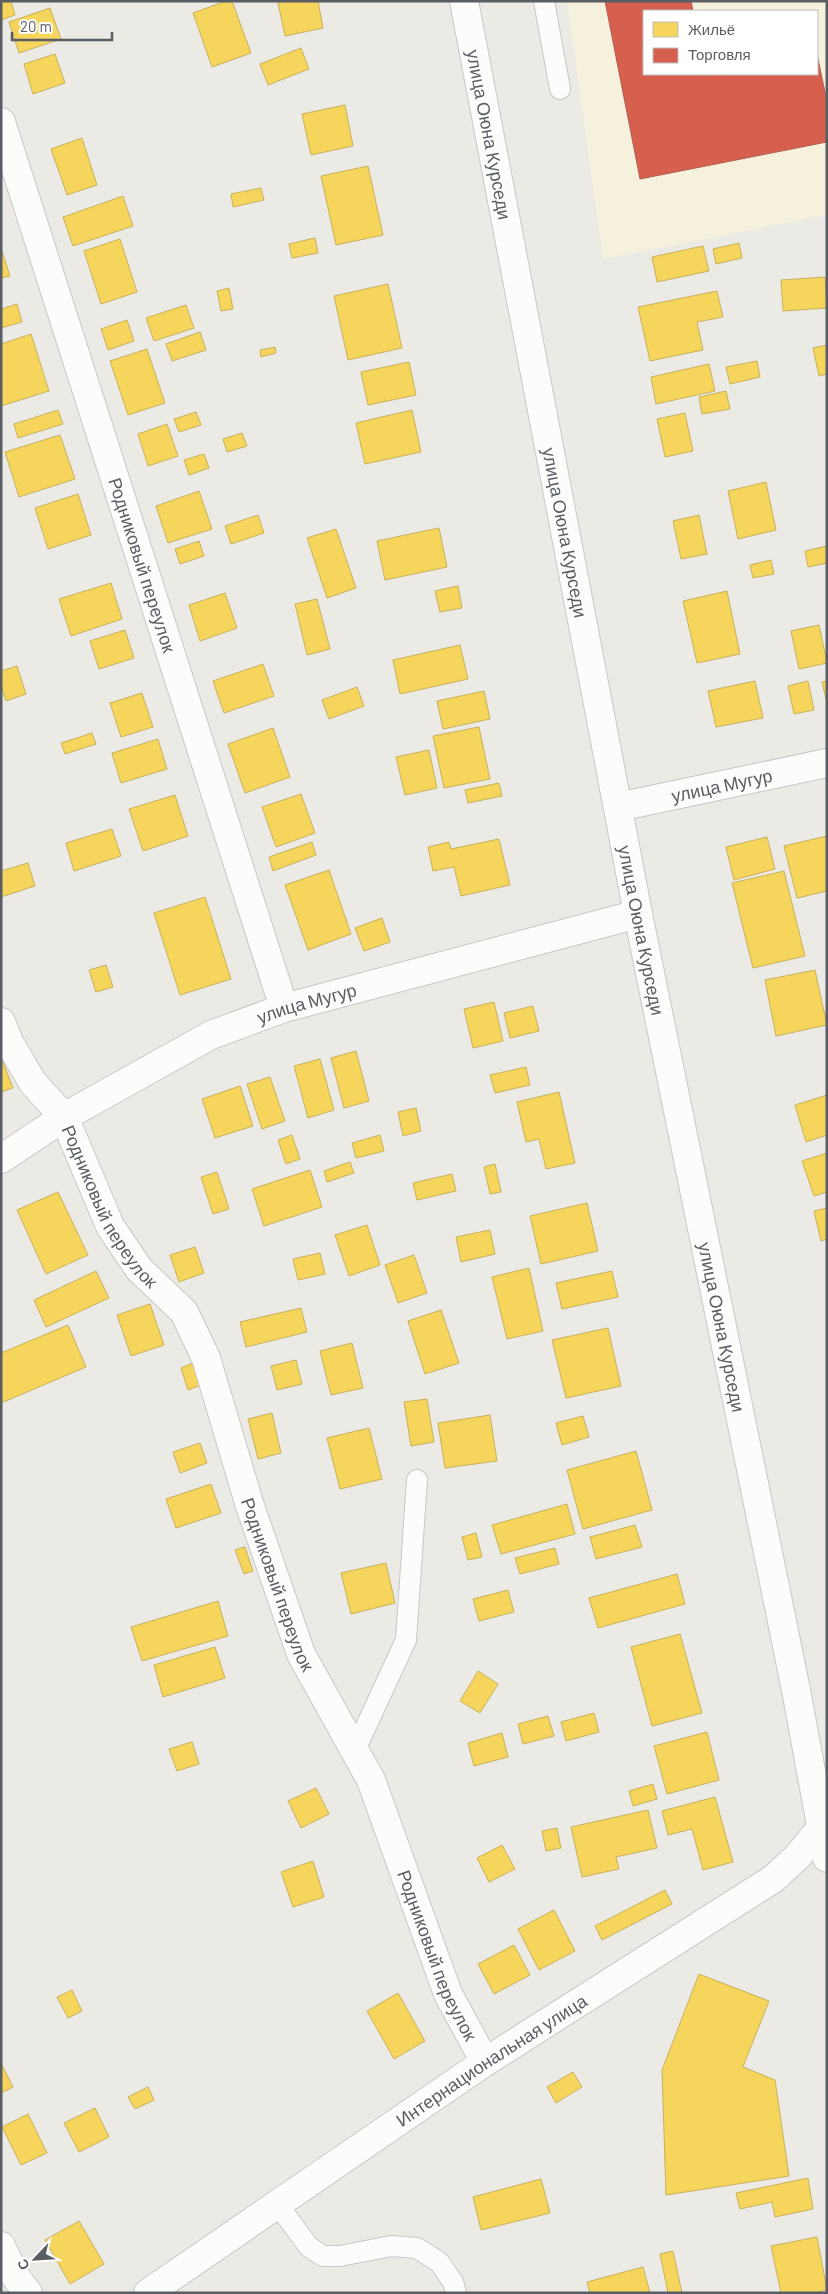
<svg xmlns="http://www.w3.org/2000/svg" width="828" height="2294" font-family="Barlow,sans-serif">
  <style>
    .commercial { fill: #f6f1dc; fill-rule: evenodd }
    .homes { fill: #f6d55c; stroke: #c7b15e }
    .shops { fill: #d6604d; stroke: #b05f54 }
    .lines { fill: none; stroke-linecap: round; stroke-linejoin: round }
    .service-casing { stroke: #c7c8c7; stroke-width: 22 }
    .minor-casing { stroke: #c7c8c7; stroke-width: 30 }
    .tertiary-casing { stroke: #c7c8c7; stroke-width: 30 }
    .service { stroke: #fcfcfb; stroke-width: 20 }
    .minor { stroke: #fcfcfb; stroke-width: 28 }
    .tertiary { stroke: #fcfcfb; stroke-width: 28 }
    .labels { text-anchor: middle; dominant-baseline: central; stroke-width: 5; stroke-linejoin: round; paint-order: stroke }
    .street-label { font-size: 18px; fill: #595d64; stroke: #fff }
  </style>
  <rect width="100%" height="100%" fill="#ebeae4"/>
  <path class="commercial" d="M567,1h260v214l-224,44zM644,11h173v63h-173z"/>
  <path class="homes" d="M1,1h10l4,14 -14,5z
    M226,1h6l19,52 -39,14 -19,-54z
    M287,1h31l5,27 -38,8 -7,-33z
    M50,8l11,31 -42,14 -10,-31z
    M301,48l8,21 -41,16 -8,-21z
    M55,54l10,29 -32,11 -9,-30z
    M345,105l8,41 -42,9 -9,-41z
    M82,138l15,47 -30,10 -16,-46z
    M368,166l15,69 -47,10 -15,-69z
    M261,188l3,12 -31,7 -2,-13z
    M123,196l10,30 -60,20 -10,-29z
    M315,238l3,15 -26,5 -3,-14z
    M120,239l17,53 -36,12 -17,-53z
    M739,243l3,15 -26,6 -3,-15z
    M703,246l6,25 -52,11 -5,-25z
    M1,248l9,28 -9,2z
    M825,277l2,31 -44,3 -2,-31z
    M388,284l14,64 -54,12 -14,-64z
    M229,288l4,21 -12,2 -4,-20z
    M717,291l6,26 -26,5 6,28 -53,11 -12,-54z
    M17,304l5,18 -21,6v-19z
    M186,305l8,23 -40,13 -8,-23z
    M127,320l7,21 -26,9 -7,-21z
    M200,332l6,18 -34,11 -6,-17z
    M31,334l18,57 -48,15v-62z
    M827,345v29l-8,2 -6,-28z
    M275,347l1,6 -15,4 -1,-7z
    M147,349l18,54 -37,12 -18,-54z
    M757,361l3,16 -30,7 -4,-17z
    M409,362l7,33 -48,10 -7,-33z
    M709,364l6,27 -59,13 -5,-27z
    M726,391l4,18 -28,5 -3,-17z
    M58,410l5,14 -45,14 -4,-14z
    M412,410l9,42 -56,12 -9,-41z
    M196,412l5,13 -22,7 -5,-13z
    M685,413l8,38 -28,6 -8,-38z
    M167,424l11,32 -30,10 -10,-32z
    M242,433l5,13 -20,6 -4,-13z
    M60,435l15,44 -56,18 -14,-45z
    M204,454l5,14 -20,7 -5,-15z
    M766,482l10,48 -38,9 -10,-48z
    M199,491l13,38 -44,14 -12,-37z
    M78,494l13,41 -43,14 -13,-41z
    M258,515l6,18 -33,11 -6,-18z
    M699,515l8,39 -26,5 -8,-38z
    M439,528l8,39 -62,13 -8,-39z
    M336,529l20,59 -29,10 -20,-60z
    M199,541l5,15 -24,8 -5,-15z
    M827,546v17l-19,4 -3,-16z
    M771,560l3,14 -21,4 -3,-13z
    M111,583l11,36 -51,17 -12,-37z
    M458,586l4,22 -22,4 -5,-21z
    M727,591l13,63 -43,9 -14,-62z
    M225,593l12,35 -37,13 -11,-36z
    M317,599l13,50 -23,6 -12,-51z
    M819,625l8,38 -28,6 -8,-38z
    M125,630l9,28 -35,11 -9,-28z
    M460,645l8,34 -68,15 -7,-34z
    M263,664l11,32 -50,17 -11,-32z
    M17,666l9,28 -20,7 -5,-16v-14z
    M755,681l8,37 -47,9 -8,-36z
    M808,681l6,29 -20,4 -6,-28z
    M827,681v22l-5,-21z
    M357,687l7,19 -35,13 -7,-19z
    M484,691l6,28 -47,10 -6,-28z
    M142,693l11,34 -32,10 -11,-34z
    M479,727l11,52 -46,9 -11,-52z
    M273,728l17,49 -45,16 -17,-49z
    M92,733l4,11 -31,10 -4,-11z
    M158,739l9,30 -46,14 -9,-30z
    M429,750l8,38 -32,7 -9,-38z
    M499,783l3,13 -34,7 -3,-13z
    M301,794l14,39 -39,14 -14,-40z
    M175,795l13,41 -45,15 -14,-42z
    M112,829l9,27 -47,15 -8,-28z
    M827,836v55l-30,7 -13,-52z
    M767,837l8,32 -41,11 -8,-33z
    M499,839l11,46 -49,11 -7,-29 -21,4 -5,-24 21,-5 2,7z
    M312,842l4,13 -43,16 -4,-14z
    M28,863l7,23 -34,11v-26z
    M329,870l22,64 -43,16 -23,-65z
    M784,871l21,85 -52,12 -21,-85z
    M205,897l26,82 -51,16 -26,-82z
    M382,918l8,24 -26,9 -9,-23z
    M106,965l7,22 -17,5 -7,-22z
    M815,970l12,55 -51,11 -11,-56z
    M494,1002l9,39 -30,7 -9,-39z
    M533,1006l6,25 -29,7 -6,-25z
    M356,1051l13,50 -25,7 -13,-50z
    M1,1057l12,31 -12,4z
    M320,1059l14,51 -26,8 -14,-52z
    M526,1067l4,18 -35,8 -5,-18z
    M270,1077l15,44 -23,8 -15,-45z
    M240,1086l13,40 -38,12 -13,-39z
    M559,1092l16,71 -29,6 -7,-30 -13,3 -9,-40z
    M827,1095v40l-21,7 -11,-37z
    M416,1108l5,23 -18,5 -5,-24z
    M292,1135l8,24 -14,5 -8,-24z
    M380,1135l4,16 -28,7 -4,-15z
    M827,1153v39l-13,4 -12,-35z
    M350,1162l4,11 -27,9 -3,-11z
    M495,1164l6,28 -11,2 -6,-27z
    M310,1170l12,37 -58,19 -12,-37z
    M217,1172l12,37 -16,5 -12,-37z
    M452,1174l4,17 -39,9 -4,-17z
    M58,1192l30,63 -42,19 -29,-64z
    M587,1203l11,48 -57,13 -11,-48z
    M827,1208v31l-6,2 -7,-30z
    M367,1225l13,40 -31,11 -14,-41z
    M490,1230l5,24 -34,8 -5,-25z
    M195,1247l9,26 -25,9 -9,-27z
    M320,1253l5,21 -27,6 -5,-21z
    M414,1255l13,38 -29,10 -13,-38z
    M529,1268l14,63 -36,8 -15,-62z
    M96,1271l13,27 -63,29 -12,-27z
    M612,1271l6,26 -56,12 -6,-26z
    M150,1304l14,41 -33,11 -14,-41z
    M301,1308l6,24 -61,15 -6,-25z
    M441,1310l18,53 -34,11 -17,-53z
    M68,1325l18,42 -85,36v-50z
    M608,1328l13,58 -55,12 -14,-58z
    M352,1343l11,45 -32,7 -11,-44z
    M296,1360l6,24 -25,6 -6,-24z
    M193,1363l8,22 -13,5 -7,-22z
    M427,1399l7,43 -23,4 -7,-44z
    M272,1413l9,40 -23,6 -10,-40z
    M490,1415l7,46 -52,7 -7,-45z
    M583,1416l6,21 -27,8 -6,-22z
    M369,1428l13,51 -42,10 -13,-51z
    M200,1443l7,20 -27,10 -7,-21z
    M636,1451l16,59 -69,19 -16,-59z
    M211,1484l10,29 -45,15 -10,-29z
    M567,1504l8,30 -74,20 -9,-29z
    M635,1525l7,22 -46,12 -6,-22z
    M476,1533l6,24 -14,3 -6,-23z
    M245,1547l8,24 -9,3 -9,-24z
    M555,1548l4,16 -39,10 -5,-16z
    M386,1563l9,40 -44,11 -10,-41z
    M677,1574l8,30 -87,24 -9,-30z
    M508,1590l6,22 -35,9 -6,-22z
    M218,1601l10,35 -86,25 -11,-34z
    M680,1634l22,79 -50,13 -21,-79z
    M215,1647l10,31 -62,19 -9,-32z
    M478,1671l20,13 -18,29 -20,-12z
    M594,1713l5,19 -33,9 -5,-19z
    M548,1716l6,20 -31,8 -5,-20z
    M707,1732l12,48 -52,14 -13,-48z
    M502,1733l6,24 -34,9 -6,-23z
    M192,1742l7,22 -22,7 -8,-22z
    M653,1784l4,15 -24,7 -4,-15z
    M316,1788l13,26 -28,14 -13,-27z
    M715,1797l18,65 -30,8 -11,-41 -24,6 -6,-24z
    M648,1810l9,38 -41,9 3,12 -37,8 -11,-50z
    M557,1828l4,20 -15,3 -4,-20z
    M502,1845l13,24 -26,13 -12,-24z
    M313,1861l11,36 -31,10 -12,-35z
    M665,1890l7,14 -70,36 -7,-14z
    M554,1910l21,41 -36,19 -21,-41z
    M514,1945l16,30 -36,19 -16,-30z
    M699,1974l70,27 -26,66 32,13 14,96 -123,19 -4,-125z
    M72,1990l10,21 -14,7 -11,-21z
    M398,1993l27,48 -31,18 -27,-48z
    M1,2063l12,24 -12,6z
    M573,2072l9,15 -26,16 -9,-16z
    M148,2087l6,13 -19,9 -7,-12z
    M95,2108l14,29 -30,15 -15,-29z
    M28,2114l19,39 -26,12 -19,-38z
    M808,2178l5,31 -38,8 -3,-15 -32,7 -4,-16z
    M541,2179l9,34 -69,17 -8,-33z
    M79,2221l25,43 -34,20 -25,-44z
    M817,2237l10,53 -14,3h-32l-10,-47z
    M673,2251l9,42h-14l-8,-39z
    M643,2267l7,26h-60l-3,-11z"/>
  <path class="shops" d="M605,1h86l2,10h-49v63h61l1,2 10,-2h101v-20l10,48v40l-187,37z"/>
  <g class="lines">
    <g class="service-casing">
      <path id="service" d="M544,1l16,88
        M355,1750l51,-110 11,-160
        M278,2205l31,42 14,9h17l51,-10 26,2 22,14 14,20 3,11"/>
    </g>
    <g class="minor-casing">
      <g id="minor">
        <path id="s1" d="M1,122l283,886"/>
        <path id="s2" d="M618,807l209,-44"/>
        <path id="s3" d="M1,1022l8,20 24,41 31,34 46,109 29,43 45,43 22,46 43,145 52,151 70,126 77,214 37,68"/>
        <path id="s4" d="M1,1159l63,-42 147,-82 73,-27 354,-94"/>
        <path d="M1,2246l14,30 13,17"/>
      </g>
    </g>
    <g class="tertiary-casing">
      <g id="tertiary">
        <path id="s5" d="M464,1l174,913 158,776 31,168"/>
        <path id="s6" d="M148,2293l337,-231 288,-183 24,-22 30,-36"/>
      </g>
    </g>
    <use href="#service" class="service"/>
    <use href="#minor" class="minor"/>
    <use href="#tertiary" class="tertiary"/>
  </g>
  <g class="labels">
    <g class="street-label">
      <text stroke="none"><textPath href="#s5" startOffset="136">улица Оюна Курседи</textPath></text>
      <text stroke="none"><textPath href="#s5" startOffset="541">улица Оюна Курседи</textPath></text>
      <text stroke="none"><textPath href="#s1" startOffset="465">Родниковый переулок</textPath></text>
      <text stroke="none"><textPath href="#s2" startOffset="106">улица Мугур</textPath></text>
      <text stroke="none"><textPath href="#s5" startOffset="946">улица Оюна Курседи</textPath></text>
      <text stroke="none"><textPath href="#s4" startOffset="345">улица Мугур</textPath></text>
      <text stroke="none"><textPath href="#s3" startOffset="216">Родниковый переулок</textPath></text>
      <text stroke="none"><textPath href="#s5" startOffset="1351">улица Оюна Курседи</textPath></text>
      <text stroke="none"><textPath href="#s3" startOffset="636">Родниковый переулок</textPath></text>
      <text stroke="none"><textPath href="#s3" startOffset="1041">Родниковый переулок</textPath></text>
      <text stroke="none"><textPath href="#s6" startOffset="415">Интернациональная улица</textPath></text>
    </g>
  </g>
  <rect width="828" height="2294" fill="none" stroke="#595d64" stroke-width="5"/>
  <rect x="643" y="10" width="175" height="65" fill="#ffffff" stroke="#bdbec1"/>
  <rect x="653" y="22" width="25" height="15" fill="#f6d55c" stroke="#bdbec1"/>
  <text x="688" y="35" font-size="15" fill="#595d64">Жильё</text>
  <rect x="653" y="48" width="25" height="15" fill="#d6604d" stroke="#bdbec1"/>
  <text x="688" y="60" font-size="15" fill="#595d64">Торговля</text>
  <g transform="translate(35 2259) rotate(245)" stroke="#ffffff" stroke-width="4" paint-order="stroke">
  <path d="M0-4L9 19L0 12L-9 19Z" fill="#595d64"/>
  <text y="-8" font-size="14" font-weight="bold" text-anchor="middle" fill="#595d64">С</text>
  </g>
  <path d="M12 32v8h100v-8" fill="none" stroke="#595d64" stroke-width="2.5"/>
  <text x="20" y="32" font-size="15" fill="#595d64" stroke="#ffffff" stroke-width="4" paint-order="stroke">20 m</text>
</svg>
